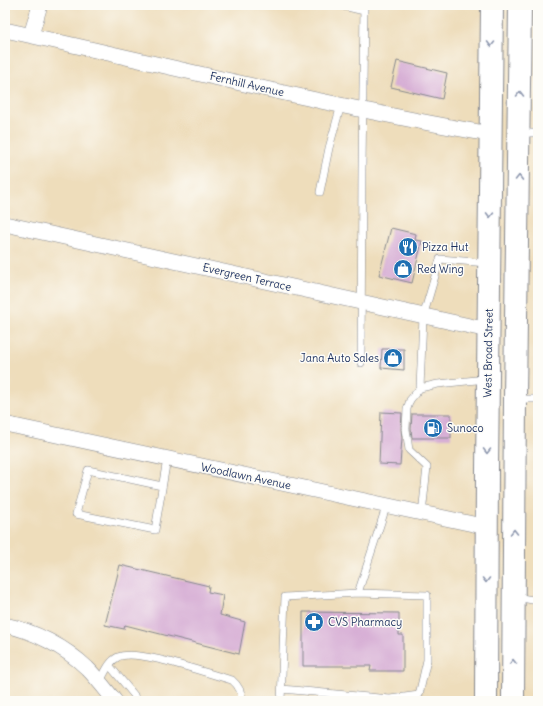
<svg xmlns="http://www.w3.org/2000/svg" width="543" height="706" font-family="Delius,sans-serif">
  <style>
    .building { fill: #d7afd5 }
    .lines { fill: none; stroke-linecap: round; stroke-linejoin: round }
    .service-casing { stroke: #84868c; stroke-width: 8 }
    .minor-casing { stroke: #84868c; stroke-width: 16 }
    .primary-casing { stroke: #84868c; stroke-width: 24 }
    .service { stroke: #fff; stroke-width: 7 }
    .minor { stroke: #fff; stroke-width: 15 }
    .primary { stroke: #fff; stroke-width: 22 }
    .oneway { stroke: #8d97ae }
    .labels { text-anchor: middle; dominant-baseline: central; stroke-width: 3; stroke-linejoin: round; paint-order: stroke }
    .street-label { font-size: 11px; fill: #1b2f5e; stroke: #fdfcf7 }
    .poi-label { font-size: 11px; fill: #1b2f5e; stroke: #fdfcf7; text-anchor: start }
  </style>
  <rect width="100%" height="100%" fill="#fdfcf7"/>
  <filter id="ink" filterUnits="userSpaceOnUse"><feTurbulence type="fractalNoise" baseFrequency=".025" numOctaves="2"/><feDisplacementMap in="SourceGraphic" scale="8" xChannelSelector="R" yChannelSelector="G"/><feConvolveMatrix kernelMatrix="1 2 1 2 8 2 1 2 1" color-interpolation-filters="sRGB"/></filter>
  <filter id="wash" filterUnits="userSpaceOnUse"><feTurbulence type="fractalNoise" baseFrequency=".012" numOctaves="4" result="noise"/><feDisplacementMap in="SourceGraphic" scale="16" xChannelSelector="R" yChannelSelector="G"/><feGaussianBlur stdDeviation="0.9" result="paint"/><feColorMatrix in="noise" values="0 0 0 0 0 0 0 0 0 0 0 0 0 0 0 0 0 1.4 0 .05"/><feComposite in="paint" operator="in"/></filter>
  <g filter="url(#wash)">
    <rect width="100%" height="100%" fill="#edb"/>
    <g id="blocks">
      <path class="building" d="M397,61l50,12 -5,26 -51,-12z
        M391,228l25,6 -1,6 7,1 -10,42 -33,-8z
        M382,349h22v21l-23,-2z
        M381,412l21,1 -1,16 1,9 -2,27 -21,-1z
        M412,414h39v24h-39l-1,-9z
        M120,565l89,21 -1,6 15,3 -3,20 25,7 -6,32 -114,-29 -1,4 -19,-4z
        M303,612l96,1v22h4v36h-33l1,-5h-68z"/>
    </g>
  </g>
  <g filter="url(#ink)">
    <use href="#blocks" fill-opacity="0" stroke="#84868c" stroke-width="1"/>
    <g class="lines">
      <g class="service-casing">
        <path id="service" d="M339,5l25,6
          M520,133h18
          M320,192l9,-44 12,-43
          M361,363l1,-195 2,-163
          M420,388l3,-71 17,-58 47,4
          M518,399h20
          M162,486l-74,-16 -12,44 79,16 12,-71
          M386,507l-28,86 69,2v65l-8,35 -29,4v2
          M422,514l5,-47 -18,-17 -3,-21 1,-20 3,-9 10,-12 18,-4 48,-5
          M516,597l22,4
          M109,665l25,30 2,6
          M100,682c4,-8 9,-21 18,-25 19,-9 90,17 114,23 6,5 10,12 10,21
          M282,689l108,10
          M281,701l4,-104 73,-4"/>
      </g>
      <g class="minor-casing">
        <path id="minor" d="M5,30c161,35 322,76 485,104
          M31,35l9,-30
          M5,224l483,106
          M5,424l482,103
          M5,625c29,6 60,22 82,43 10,10 19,22 28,33"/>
      </g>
      <g class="primary-casing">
        <path id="primary" d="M486,701l1,-231 5,-465
          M513,701l2,-302 5,-394"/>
      </g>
      <use href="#service" class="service"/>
      <use href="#minor" class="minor"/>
      <use href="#primary" class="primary"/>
    </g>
    <defs><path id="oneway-chevron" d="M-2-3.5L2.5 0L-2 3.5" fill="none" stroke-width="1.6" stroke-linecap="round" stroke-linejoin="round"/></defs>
    <g class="oneway">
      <use href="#oneway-chevron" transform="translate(491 44) rotate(91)"/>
      <use href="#oneway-chevron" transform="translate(520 94) rotate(-90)"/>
      <use href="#oneway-chevron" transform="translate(519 178) rotate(-89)"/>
      <use href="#oneway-chevron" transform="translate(490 215) rotate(91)"/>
      <use href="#oneway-chevron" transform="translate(487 451) rotate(91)"/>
      <use href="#oneway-chevron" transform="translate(514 532) rotate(-90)"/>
      <use href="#oneway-chevron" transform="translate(486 580) rotate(90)"/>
      <use href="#oneway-chevron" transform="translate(513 662) rotate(-90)"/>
    </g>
  </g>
  <defs>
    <g id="restaurant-disc" transform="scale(1)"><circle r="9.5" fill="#1f6fb2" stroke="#fdfcf7"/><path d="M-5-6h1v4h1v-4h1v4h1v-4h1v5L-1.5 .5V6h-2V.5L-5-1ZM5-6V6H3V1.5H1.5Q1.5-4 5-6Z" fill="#fff"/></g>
    <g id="shop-disc" transform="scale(1)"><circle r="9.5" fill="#1f6fb2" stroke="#fdfcf7"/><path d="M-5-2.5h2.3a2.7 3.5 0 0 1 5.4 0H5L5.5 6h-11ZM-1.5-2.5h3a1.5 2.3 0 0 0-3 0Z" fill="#fff"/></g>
    <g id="fuel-disc" transform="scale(1)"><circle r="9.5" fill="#1f6fb2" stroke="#fdfcf7"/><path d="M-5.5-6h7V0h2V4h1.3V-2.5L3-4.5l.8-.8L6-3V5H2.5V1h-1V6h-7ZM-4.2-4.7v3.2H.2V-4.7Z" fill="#fff"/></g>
    <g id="pharmacy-disc" transform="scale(1)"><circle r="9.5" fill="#1f6fb2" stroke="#fdfcf7"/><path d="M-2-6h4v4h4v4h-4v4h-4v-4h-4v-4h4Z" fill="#fff"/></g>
  </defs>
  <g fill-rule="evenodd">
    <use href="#restaurant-disc" x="408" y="247"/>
    <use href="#shop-disc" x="403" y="269"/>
    <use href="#shop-disc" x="393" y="358"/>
    <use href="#fuel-disc" x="433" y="428"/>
    <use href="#pharmacy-disc" x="314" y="622"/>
  </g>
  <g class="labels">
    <g class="street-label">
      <text transform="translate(247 84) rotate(13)">Fernhill Avenue</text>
      <text transform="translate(247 277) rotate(13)">Evergreen Terrace</text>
      <text transform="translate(488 353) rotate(-89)">West Broad Street</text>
      <text transform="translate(246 476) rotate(12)">Woodlawn Avenue</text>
    </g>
    <g class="poi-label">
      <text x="422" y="247">Pizza Hut</text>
      <text x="417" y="269">Red Wing</text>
      <text x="379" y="358" text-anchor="end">Jana Auto Sales</text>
      <text x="447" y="428">Sunoco</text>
      <text x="328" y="622">CVS Pharmacy</text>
    </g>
  </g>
  <rect width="543" height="706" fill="none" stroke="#fdfcf7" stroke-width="20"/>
</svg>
